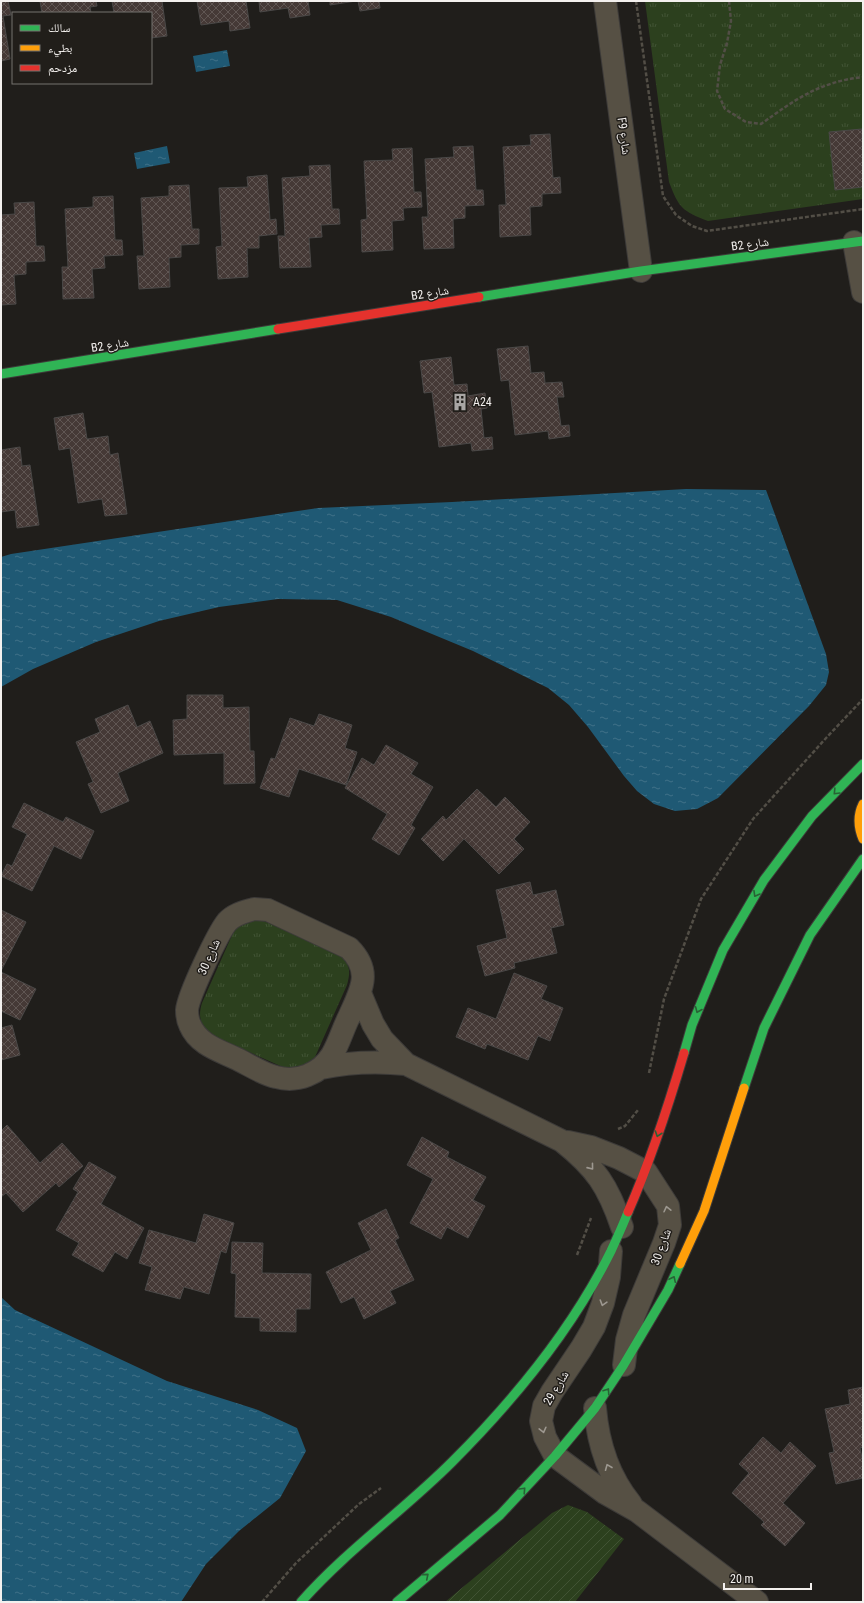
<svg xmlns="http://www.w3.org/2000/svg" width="864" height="1603" font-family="'Roboto Condensed','Noto Naskh Arabic',sans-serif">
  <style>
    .park { fill: url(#park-tufts) }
    .garden { fill: url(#garden-furrows) }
    .water { fill: url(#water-ripples) }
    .building { fill: url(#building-cross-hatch); stroke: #4a4847 }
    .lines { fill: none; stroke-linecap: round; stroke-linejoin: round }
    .street-casing { stroke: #3d3b39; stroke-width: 24 }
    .fast-casing { stroke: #3d3b39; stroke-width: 11 }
    .slow-casing { stroke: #3d3b39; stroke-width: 11 }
    .jam-casing { stroke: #3d3b39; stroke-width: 11 }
    .path { stroke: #524e46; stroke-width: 2.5; stroke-dasharray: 4 2; stroke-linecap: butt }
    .street { stroke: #565044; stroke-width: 22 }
    .fast { stroke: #30b455; stroke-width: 9 }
    .slow { stroke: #ff9f0a; stroke-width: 9 }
    .jam { stroke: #e5322d; stroke-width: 9 }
    .oneway { stroke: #286235 }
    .oneway2 { stroke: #9d9890 }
    .labels { text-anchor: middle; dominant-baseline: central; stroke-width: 3; stroke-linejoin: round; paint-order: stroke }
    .street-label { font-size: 12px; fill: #f3f0ee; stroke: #211e1a }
    .poi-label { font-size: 12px; fill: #f3f0ee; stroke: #211e1a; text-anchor: start }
  </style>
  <defs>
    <pattern id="park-tufts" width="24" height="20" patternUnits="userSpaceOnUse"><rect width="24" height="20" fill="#2c401e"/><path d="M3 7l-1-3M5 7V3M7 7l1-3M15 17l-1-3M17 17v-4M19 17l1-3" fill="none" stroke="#415334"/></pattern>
    <pattern id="garden-furrows" width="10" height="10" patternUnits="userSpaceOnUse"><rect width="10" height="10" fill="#2c401e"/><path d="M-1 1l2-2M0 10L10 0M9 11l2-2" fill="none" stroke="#415334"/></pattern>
    <pattern id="water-ripples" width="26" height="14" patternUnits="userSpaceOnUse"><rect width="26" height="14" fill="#1f5974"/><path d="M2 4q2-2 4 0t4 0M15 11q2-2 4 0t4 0" fill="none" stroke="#407188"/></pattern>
    <pattern id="building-cross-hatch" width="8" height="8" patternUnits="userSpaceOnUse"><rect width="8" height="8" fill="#453936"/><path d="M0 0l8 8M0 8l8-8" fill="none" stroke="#605653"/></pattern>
  </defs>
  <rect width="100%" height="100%" fill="#201e1b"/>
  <path class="park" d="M645,1h218v198l-155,22c-26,-10 -29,-13 -39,-39z
    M252,919l12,2 75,33c11,11 12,16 8,31l-32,72c-11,9 -16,12 -30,11l-76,-34c-9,-11 -11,-18 -7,-31l31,-70 7,-8z"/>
  <path class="garden" d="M568,1505l19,7 37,27 -49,63h-130l107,-89z"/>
  <path class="water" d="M227,50l3,16 -34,6 -3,-16z
    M167,146l3,17 -33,6 -3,-16z
    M686,489l80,1 60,164 3,18 -3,13 -17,21 -91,92 -21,11 -22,2 -21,-7 -17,-13 -13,-15 -36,-49 -19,-22 -21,-17 -75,-37 -82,-34 -54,-17 -59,-1 -59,8 -60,14 -63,21 -63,27 -32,18v-130l10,-3 307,-46 134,-6z
    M1,1297l14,13 152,71 91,29 39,18 9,23 -26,47 -41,33 -33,33 -25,38h-180z"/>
  <path class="building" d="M1,1h7l3,14 -8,1 7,43 -9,2z
    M40,1h56l1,5 -7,1 1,6h-49z
    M112,1h50l5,35 -16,2v-25h-37z
    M197,1h49l4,27 -20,3 -1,-10 -28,4z
    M259,1h49l2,14 -20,3 -2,-10 -28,4z
    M330,1h26l-26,4z
    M358,1h21l1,7 -20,3z
    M862,129l1,58 -28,3 -6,-58z
    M550,134l3,44 7,-1 1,16 -19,1v12l-12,1 1,28 -31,2 -1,-32h7l-3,-58 28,-2 -1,-10z
    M473,146l3,44h7l1,15 -19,1v12l-12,1 1,29 -30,1 -2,-32h6l-3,-58 29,-2 -1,-10z
    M412,148l2,44h7l1,15 -19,1 1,12 -12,1 1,29 -31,2 -1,-32 6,-1 -3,-58 29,-1 -1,-11z
    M330,165l2,44h7l1,15 -19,1 1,12 -13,1 2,29 -31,1 -2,-32h7l-3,-58 28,-2 -1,-10z
    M267,175l3,45 6,-1 1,15 -18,2v12h-12l1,29 -30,2 -2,-32 6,-1 -3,-58 29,-1 -1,-10z
    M189,185l3,44h7v15l-18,1v12l-12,1 1,29 -31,2 -2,-33h7l-3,-58 28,-2v-10z
    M113,196l2,44h7l1,15 -19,1 1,12 -13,1 2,29 -31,1 -1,-32h6l-3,-58 28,-2v-10z
    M34,202l2,44h8l1,15 -19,1v12l-12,1 2,29 -15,1v-90l14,-1 -1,-11z
    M528,346l3,27 13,-1 1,11 17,-1 2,15h-7l4,29 8,-1 1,11 -21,3 -1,-8 -33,4 -6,-55 -8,1 -4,-32z
    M451,357l3,28 13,-1 1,12 17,-3 2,15 -6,1 3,29 8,-1 1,12 -21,2 -1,-8 -32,4 -7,-55 -8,1 -4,-32z
    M83,413l4,26 21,-3 2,19 8,-2 9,61 -22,2 -3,-17 -24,4 -8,-55 -11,2 -5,-32z
    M20,447l2,19 8,-1 9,60 -22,3 -2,-18 -14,2v-62z
    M187,695h36v13l26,-1 1,44h4l1,32 -31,1v-31l-50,2 -1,-35 14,-1z
    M128,705l9,22 13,-6 13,32 -45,20 11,28 -28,12 -13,-29 5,-2 -17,-40 24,-10 -5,-13z
    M319,714l33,11 -7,23 12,4 -11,33 -47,-16 -10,28 -29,-9 11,-30 4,1 15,-41 24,8z
    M386,745l32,18 -7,11 22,13 -22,38 4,3 -16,27 -27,-16 15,-25 -42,-26 17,-30 12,7z
    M477,789l19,18 9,-10 25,25 -16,17 10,10 -25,25 -35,-35 -21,22 -22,-22 22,-23 3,4z
    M24,803l39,19 3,-5 28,14 -13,28 -27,-13 -22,45 -31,-15 6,-12 5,2 15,-32 -15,-7z
    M530,882l3,13 23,-5 8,35 -13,3 6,25 -43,10 1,5 -30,8 -8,-30 30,-8 -11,-48z
    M1,910l25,12 -25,49z
    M1,972l35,17 -16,31 -19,-9z
    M514,973l33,13 -6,13 22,9 -13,33 -12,-5 -10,24 -41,-16 -2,5 -29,-12 12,-29 28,11z
    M12,1025l8,30 -19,5v-32z
    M7,1125l33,38 22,-20 21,23 -24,21 -3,-4 -33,29 -17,-19 -5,4v-66z
    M422,1137l27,15 -2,5 39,20 -13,23 12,6 -17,32 -21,-11 -6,12 -31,-16 23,-44 -26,-14z
    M89,1162l27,15 -15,27 43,24 -17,31 -12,-7 -12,20 -31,-17 7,-12 -23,-13 22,-38 -5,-3z
    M386,1209l13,29 -4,2 19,40 -24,11 6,12 -32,16 -10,-22 -13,6 -15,-31 45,-22 -13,-27z
    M204,1214l30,9 -8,30 -5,-2 -12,43 -25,-7 -4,12 -35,-9 7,-23 -13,-4 10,-33 47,13z
    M232,1242l31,1 -1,30 49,1 -1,35h-14v23l-36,-1v-13l-25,-1 1,-43 -5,-1z
    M863,1387v60l-3,1 3,15v15l-27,6 -7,-31 5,-1 -9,-43 25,-5 -2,-14z
    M763,1437l18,16 9,-11 26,24 -33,37 22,20 -20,23 -24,-21 3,-3 -32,-29 17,-20 -10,-9z"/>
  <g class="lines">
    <g class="street-casing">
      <path id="street" d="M605,1l36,270
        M854,242l9,50
        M254,909l14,1 81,38c24,24 12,42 0,69 -6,12 -10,26 -17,38 -12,19 -35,28 -56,22 -14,-3 -28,-13 -41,-19 -17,-8 -37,-14 -45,-33 -2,-4 -3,-11 -3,-15 1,-14 31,-77 40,-88 7,-8 17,-10 27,-13z
        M360,993l13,31 9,15 24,25 156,77c34,27 46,45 60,86
        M321,1068c28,-6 55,-7 85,-4
        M568,1142l23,5 28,11 27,14 22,34 2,19 -6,18 -30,72 -7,25 -3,25
        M611,1251l-2,26 -6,26 -9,24 -13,22 -29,43 -8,14 -3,15 4,16 10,19 50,37 32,18 120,91
        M595,1408c3,36 13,68 36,96"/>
    </g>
    <g class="fast-casing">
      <path id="fast" d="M479,297l162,-26 222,-30
        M1,374l277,-45
        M684,1053l8,-28 31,-75 41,-70 48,-64 51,-52
        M744,1088l20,-60 46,-93 53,-76
        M301,1602c46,-52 102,-91 151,-140 62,-62 120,-132 159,-211 6,-13 12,-26 17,-39
        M397,1602l103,-87 55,-59 40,-48 28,-42 45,-76 12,-26"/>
    </g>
    <g class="slow-casing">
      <path id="slow" d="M863,804c-6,12 -5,23 0,35
        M680,1264l24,-53 40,-123"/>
    </g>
    <g class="jam-casing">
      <path id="jam" d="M278,329l201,-32
        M628,1212c23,-52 40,-105 56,-159"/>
    </g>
    <path class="path" d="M636,1l27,195 13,19 16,11 15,5 156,-22
      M729,1l2,20 -4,22 -7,22 -3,26 8,18 21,13 15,2c35,-25 58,-42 102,-47
      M649,1073l15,-74 37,-100 52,-80 74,-82 36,-38
      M618,1129l7,-3 13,-16
      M577,1255l14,-37
      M262,1602l34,-39 63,-59 22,-16"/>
    <use href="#street" class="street"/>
    <use href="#fast" class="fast"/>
    <use href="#slow" class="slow"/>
    <use href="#jam" class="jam"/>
  </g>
  <defs><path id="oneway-chevron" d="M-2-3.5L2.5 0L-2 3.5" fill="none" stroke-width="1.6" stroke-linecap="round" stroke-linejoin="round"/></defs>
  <g class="oneway">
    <use href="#oneway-chevron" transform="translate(836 792) rotate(134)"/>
    <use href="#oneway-chevron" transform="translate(756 894) rotate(120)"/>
    <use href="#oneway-chevron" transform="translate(698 1010) rotate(113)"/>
    <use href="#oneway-chevron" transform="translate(658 1134) rotate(109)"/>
    <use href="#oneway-chevron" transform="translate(673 1279) rotate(-65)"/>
    <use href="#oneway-chevron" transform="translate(607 1391) rotate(-56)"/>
    <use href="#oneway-chevron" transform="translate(523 1490) rotate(-47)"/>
    <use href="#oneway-chevron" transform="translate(426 1576) rotate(-40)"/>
  </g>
  <g class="oneway2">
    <use href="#oneway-chevron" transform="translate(591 1167) rotate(51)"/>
    <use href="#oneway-chevron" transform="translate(667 1209) rotate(-103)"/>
    <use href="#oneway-chevron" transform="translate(603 1303) rotate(107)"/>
    <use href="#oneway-chevron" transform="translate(543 1430) rotate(76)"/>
    <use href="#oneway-chevron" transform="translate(608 1467) rotate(-112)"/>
  </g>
  <defs>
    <g id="building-bare" transform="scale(1.38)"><path d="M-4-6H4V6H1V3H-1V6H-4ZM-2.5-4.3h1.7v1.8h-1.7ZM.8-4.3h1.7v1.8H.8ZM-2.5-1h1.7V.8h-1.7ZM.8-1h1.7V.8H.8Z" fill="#a9a6a4" stroke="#211e1a" stroke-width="2.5" paint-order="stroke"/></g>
  </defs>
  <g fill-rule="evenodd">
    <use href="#building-bare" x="460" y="402"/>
  </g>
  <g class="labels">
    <g class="street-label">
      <text transform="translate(624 136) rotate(82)">F9 شارع</text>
      <text transform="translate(750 244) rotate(-8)">B2 شارع</text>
      <text transform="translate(430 293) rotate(-9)">B2 شارع</text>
      <text transform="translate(110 345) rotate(-9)">B2 شارع</text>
      <text transform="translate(209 957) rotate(-66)">شارع 30</text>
      <text transform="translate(661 1247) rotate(-70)">شارع 30</text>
      <text transform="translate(556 1388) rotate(-59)">شارع 29</text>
    </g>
    <g class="poi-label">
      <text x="473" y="402">A24</text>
    </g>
  </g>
  <rect width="864" height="1603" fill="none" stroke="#f3f0ee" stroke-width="4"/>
  <rect x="12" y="12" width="140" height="72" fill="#211e1a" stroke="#75726f"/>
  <rect x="20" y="25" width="20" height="6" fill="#30b455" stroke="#75726f"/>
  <text x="48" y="32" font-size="12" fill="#f3f0ee">سالك</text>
  <rect x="20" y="45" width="20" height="6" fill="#ff9f0a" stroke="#75726f"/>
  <text x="48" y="52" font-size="12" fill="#f3f0ee">بطيء</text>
  <rect x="20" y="65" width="20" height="6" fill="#e5322d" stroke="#75726f"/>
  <text x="48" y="72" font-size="12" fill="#f3f0ee">مزدحم</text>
  <path d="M724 1583v6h87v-6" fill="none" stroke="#f3f0ee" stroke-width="2"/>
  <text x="730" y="1583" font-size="12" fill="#f3f0ee" stroke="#211e1a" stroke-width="3" paint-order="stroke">20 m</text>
</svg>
